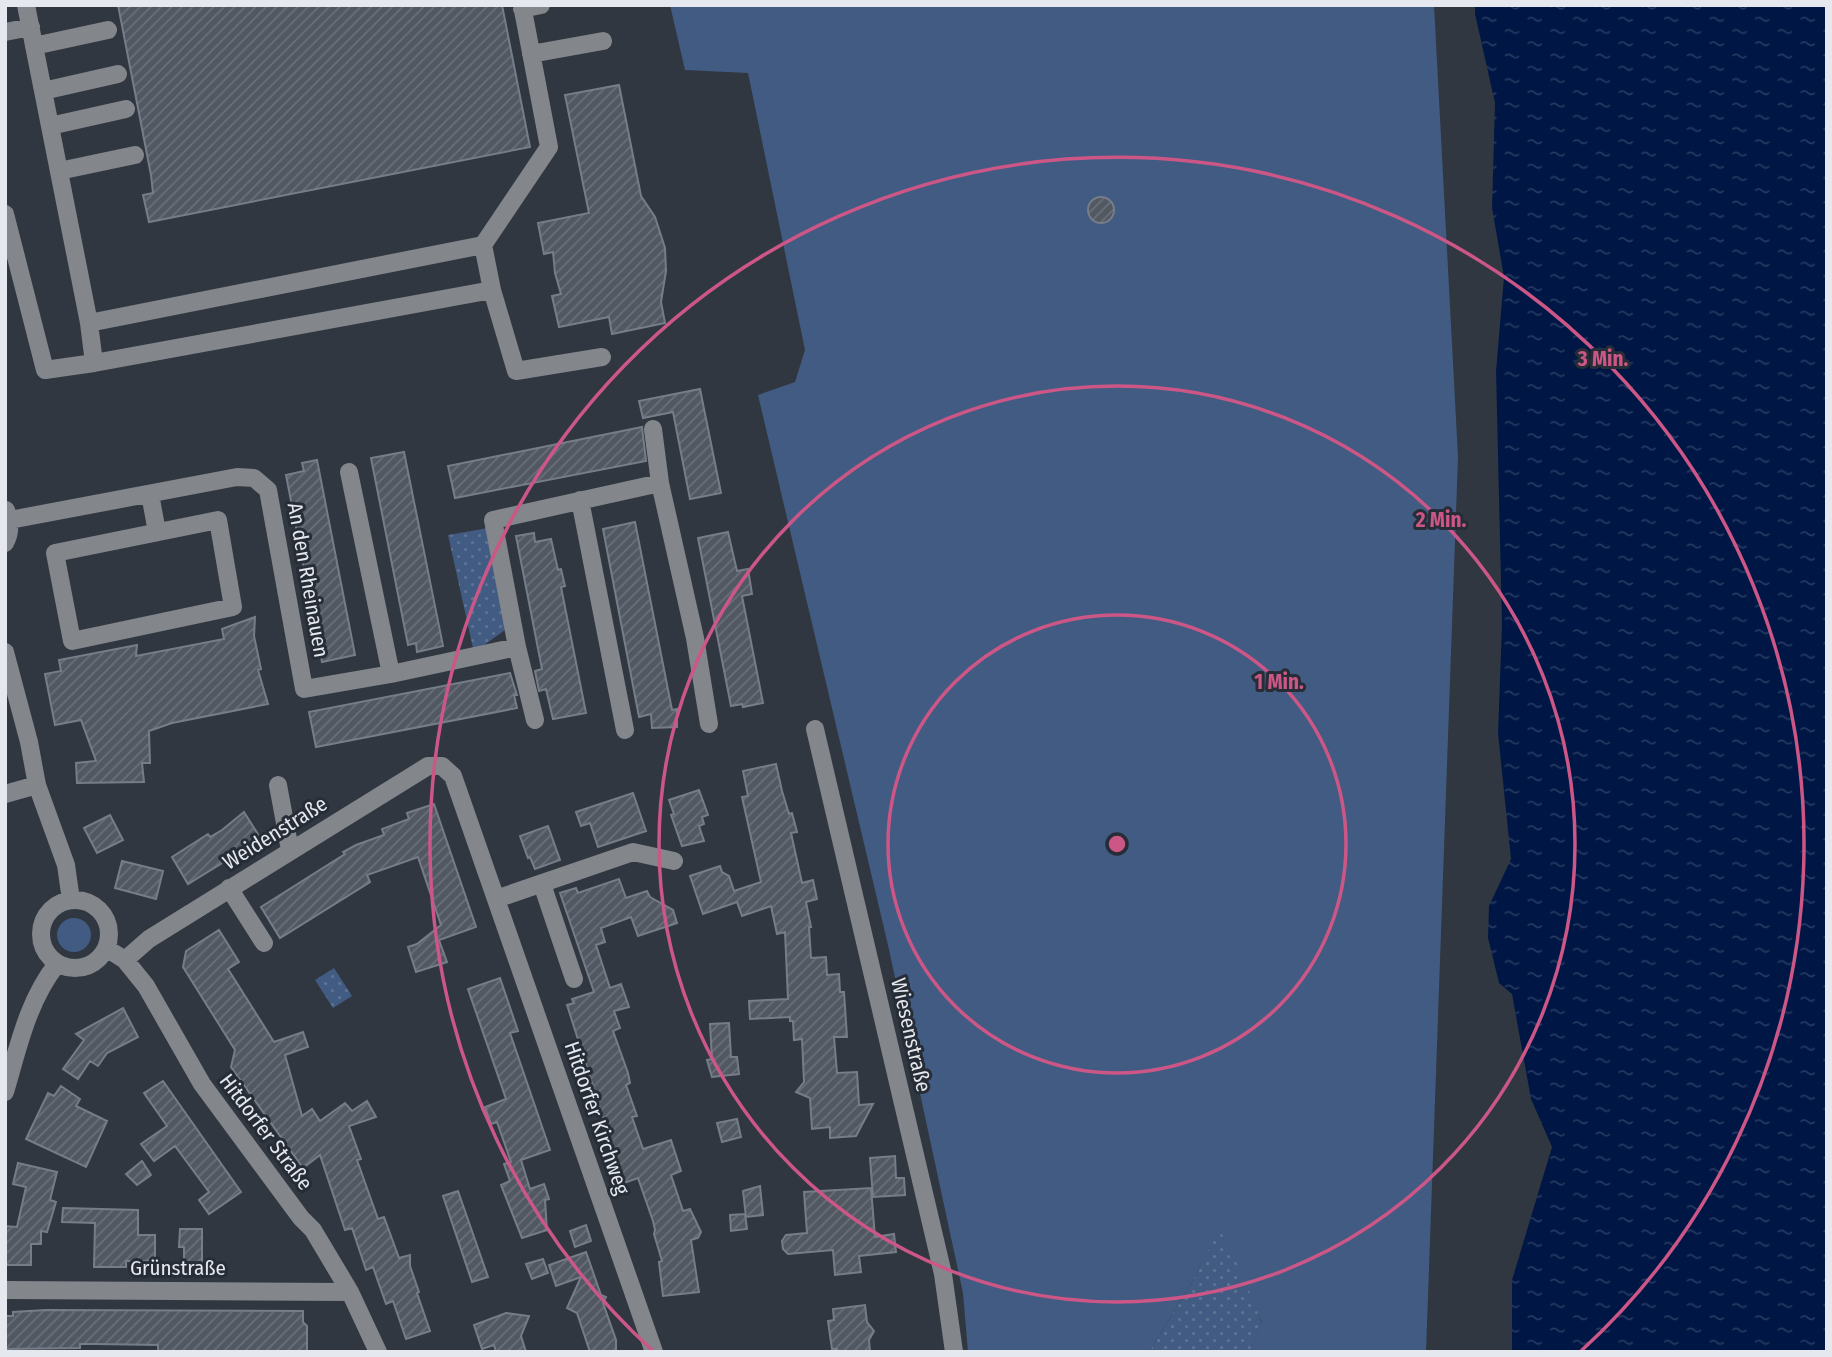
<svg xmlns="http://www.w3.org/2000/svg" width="1832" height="1357" font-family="'Fira Sans Condensed',sans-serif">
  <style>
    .grass { fill: #425b82 }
    .park { fill: url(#park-dots) }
    .water { fill: url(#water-ripples) }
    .building { fill: url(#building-hatch); stroke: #767d88; stroke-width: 2 }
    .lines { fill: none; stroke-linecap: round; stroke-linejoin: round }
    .minor { stroke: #83868b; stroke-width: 18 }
    .ring { fill: none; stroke: #cc5787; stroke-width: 3.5 }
    .labels { text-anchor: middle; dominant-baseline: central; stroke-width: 6; stroke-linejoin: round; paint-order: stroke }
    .street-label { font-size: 21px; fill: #e5e9ef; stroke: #272d36 }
    .centre { fill: #cc5787; stroke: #272d36; stroke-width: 3.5 }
    .ring-label { font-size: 21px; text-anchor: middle; font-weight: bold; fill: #cc5787; stroke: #272d36; stroke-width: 6; stroke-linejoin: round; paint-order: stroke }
  </style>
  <defs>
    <pattern id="park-dots" width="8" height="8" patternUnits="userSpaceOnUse" patternTransform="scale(1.75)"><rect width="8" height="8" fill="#425b82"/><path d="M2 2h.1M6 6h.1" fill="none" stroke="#5d7394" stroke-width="1.8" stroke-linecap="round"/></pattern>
    <pattern id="water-ripples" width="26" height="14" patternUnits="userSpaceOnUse" patternTransform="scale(1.75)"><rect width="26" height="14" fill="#001745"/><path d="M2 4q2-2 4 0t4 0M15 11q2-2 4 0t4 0" fill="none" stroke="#253960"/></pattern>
    <pattern id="building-hatch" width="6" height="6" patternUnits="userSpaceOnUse" patternTransform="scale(1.75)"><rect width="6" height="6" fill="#515862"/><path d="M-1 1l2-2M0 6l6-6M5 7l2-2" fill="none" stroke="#6a7079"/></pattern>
  </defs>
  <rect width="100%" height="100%" fill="#303740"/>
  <path class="grass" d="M670,5h764l24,452 -32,895h-177l13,-30 -43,-92 -28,54 -42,68h-181l-5,-59 -75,-348 -130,-550 37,-13 10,-32 -57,-277 -63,-3z
    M57 935a17 17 0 1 1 34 0a17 17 0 1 1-34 0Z"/>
  <path class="park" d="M488,528l17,102 -21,15 -11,3 -25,-113z
    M334,968l18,28 -19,12 -18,-28z
    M1219,1229l17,29 26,65 -13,29h-100l42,-68z"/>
  <path class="water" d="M1475,5h352v1347h-315v-72l40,-133 -21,-48 -19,-105 -13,-11 -11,-45 1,-32 22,-47 -13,-126 4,-108 -6,-254 8,-94 -12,-69 3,-105 -20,-89z"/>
  <path class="building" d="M118,5h384l28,142 -381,75 -6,-27 10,-2 -2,-18z
    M619,85l22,111 14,21 10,31 1,23 -5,31 4,21 -53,11 -3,-17 -50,10 -7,-31 9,-2 -6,-21 -2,-21 -9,2 -6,-31 51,-10 -24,-118z
    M1088 210a13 13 0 1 1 26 0a13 13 0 1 1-26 0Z
    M700,389l21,104 -31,6 -17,-87 -30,6 -4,-17z
    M642,427l4,34 -191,37 -7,-32z
    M404,452l39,194 -26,6 -1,-9 -8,2 -37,-187z
    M317,460l38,195 -33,7 -36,-187 18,-4 -2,-8z
    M635,522l37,188 5,-1v18l-25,1 -1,-14 -12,3 -36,-188z
    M728,532l9,39 11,-2 4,25 -10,2 21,107 -20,4 -1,-3 -11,2 -33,-168z
    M534,533l1,9 16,-3 7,31 3,-1 4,17 -4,1 25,126 -33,6 -7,-30 -7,2 -4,-20 7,-2 -26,-133z
    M255,617l-1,19 7,33 -3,1 10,34 -96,19 -23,8 1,32h-8l2,19 -67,1 -1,-20 20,-2 -15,-41 -26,5 -10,-51 16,-3 -2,-11 78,-15 -1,11 88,-17 -2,-10z
    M510,673l7,22h-3l3,13 -201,39 -7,-35z
    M776,764l6,27 7,23 3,-1 5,19 -6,1 11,50 11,-3 4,19 -11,3 5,25h-2l2,31 15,-1 1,18 12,-1 1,18h4l3,45h-13l3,36 20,-1 2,33 14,-1 -17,32 -26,2v-11l-18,2 -2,-31 -14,-6 8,-10 -2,-43 -8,1 -1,-19h-3v-4l-40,2 -1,-18 39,-2 -3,-67 -8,2 -6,-28 -29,10 -5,-14 -34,12 -13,-38 30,-10 2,6 7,4 5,15 27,-9 -19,-85 6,-1 -5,-25z
    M699,790l9,25 -6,2 2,7 -5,2 5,15 -22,5 -11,-31 3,-1 -5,-14z
    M633,793l13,38 -48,16 -8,-24 -9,3 -5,-14z
    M434,804l42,123 -37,13 8,22 -31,10 -8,-25 9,-3 24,-19 -23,-68 -51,18 3,7 -90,56 -19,-31 84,-53 -2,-2 13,-7 28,-10 -2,-6 27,-10 -2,-6z
    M244,812l17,27 -73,45 -16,-27 36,-23 2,3 12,-7z
    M110,815l13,25 -26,13 -13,-25z
    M548,826l12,34 -25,9 -5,-12 -2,1 -8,-22z
    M122,861l41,10 -7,28 -41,-11z
    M619,879l7,19 21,-7 3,6 23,13 4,13 -39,13 -7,-19 -30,11 4,14 -9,3 14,43 11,-4 8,23 -15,4 6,17 -7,3 15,42 2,10 -4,2 11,31 -5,1 11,32 28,-9 10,31 -10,4 12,36 7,-2 11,23 -3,6 -7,2 8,52 -36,4 -4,-34 3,-1 -8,-27 1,-4 -2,-9 -15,-43 -14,5 -57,-178 7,-2 -2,-4 22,-7 -34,-99 16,-5 2,5z
    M219,930l20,32 -11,7 46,73 29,-10 5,15 -23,8 17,61 10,-7 8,12 25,-18 7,8 15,-10 9,16 -27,9 12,33 -4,1 21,59 6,-2 15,41 11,-3v11l9,26 -2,1 13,38 -24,8 -13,-38 -7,3 -13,-37 -7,3 -14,-42 -7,2 -25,-75 -17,13 -72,-101 4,-17 -52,-83 3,-16z
    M500,978l18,53 -8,2 40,117 -29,10 9,29 14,-5 5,15 -4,1 2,30 -25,8 -21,-53 9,-4 -6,-17 7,-2 -14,-40 -6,2 -6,-17 21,-8 -38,-110z
    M123,1008l15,29 -31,16 -9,13 -8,-5 -12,18 -15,-10 21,-29 -8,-6z
    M729,1023l2,34h6l2,17 -27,3 -5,-17 5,-1 -2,-35z
    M163,1081l78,111 -32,22 -10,-14 10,-8 -34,-46 -21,15 -13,-17 26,-18 -23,-33z
    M61,1086l19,13 -4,7 31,15 -21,46 -60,-28 22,-46 6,3z
    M737,1119l4,18 -19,5 -5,-19z
    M895,1156l1,22h8l1,17 -32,2 -3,-39z
    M142,1161l9,14 -14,10 -11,-11z
    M18,1163l39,9 -7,28 6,2 -9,30 -6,-1v13h-10v21h-26v-39l12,1 9,-40 -13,-3z
    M760,1186l3,29 -17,2 -3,-26z
    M871,1188l4,49 19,-3 2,18 -37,4 2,16 -26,3 -2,-25 -45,4 -5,-5 -1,-8 4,-6 21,-2 -3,-41z
    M458,1191l30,86 -16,5 -29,-86z
    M63,1208l75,2v25h17v26h-29v6h-32l1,-44 -33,-1z
    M745,1214l2,15 -16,2 -1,-16z
    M586,1225l5,16 -16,6 -5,-16z
    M180,1229h22v39h-18v-21h-5z
    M586,1252l15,43 5,2 -3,6 13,37v12h-26l-13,-39 -10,-5 14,-31 -25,9 -7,-21z
    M543,1259l5,14 -16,6 -6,-15z
    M865,1305l2,17 7,9 -5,9 1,12h-32l-1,-3h-5l-4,-28 6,-1 -1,-11z
    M46,1310l257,1v11l4,4v26h-149v-7l-62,-1h-16v4l-75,1v-33h8v-4z
    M506,1313l23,3 -8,20 5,16h-30l-2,-7 -12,4 -8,-24z"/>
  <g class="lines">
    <path class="minor" d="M26,5l63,318
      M522,9l19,-4
      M5,32l26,-5
      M34,46l74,-16
      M531,54l72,-13
      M43,91l75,-17
      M50,126l76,-17
      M59,171l76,-16
      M5,214l40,156 49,-7 -5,-40 394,-78 66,-98 -27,-142
      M492,290l24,81 86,-14
      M94,363l398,-73 -9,-45
      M653,429l7,54 35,155 14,86
      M150,494l7,38
      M580,500l45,230
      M10,520l227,-43 17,1 14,12 36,199 87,-15 -42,-202
      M218,520l15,87 -161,34 -17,-88z
      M5,543c6,-11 5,-21 1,-33
      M5,652l24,90 8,43 29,80 5,35
      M391,674l126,-27
      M535,720l-18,-73 -24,-127 167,-37
      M815,729l128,545 11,78
      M278,785l12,65
      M5,794l32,-9
      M542,884l32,95
      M229,888l35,55
      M496,899l137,-47 41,9
      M41 934a34 34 0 1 1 68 0a34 34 0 1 1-68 0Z
      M106,948l19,12 21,26 56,98 99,134 12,12 37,62 28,60
      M125,960l24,-21 279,-173h14l11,10 201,576
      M5,1092c13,-44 23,-92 52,-128
      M5,1290l345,2"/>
  </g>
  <g class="ring">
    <circle cx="1117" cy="844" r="229"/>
    <circle cx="1117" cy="844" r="458"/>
    <path d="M653 1351A687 687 0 1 1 1581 1351"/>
  </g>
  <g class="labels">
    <g class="street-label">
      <text transform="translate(308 580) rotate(80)">An den Rheinauen</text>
      <text transform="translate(275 833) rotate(-32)">Weidenstraße</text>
      <text transform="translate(911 1035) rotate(77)">Wiesenstraße</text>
      <text transform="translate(597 1118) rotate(71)">Hitdorfer Kirchweg</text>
      <text transform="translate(266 1132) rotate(53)">Hitdorfer Straße</text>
      <text x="178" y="1268">Grünstraße</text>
    </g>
  </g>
  <circle cx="1117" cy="844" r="10" class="centre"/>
  <g class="ring-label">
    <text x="1603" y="366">3 Min.</text>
    <text x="1441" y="527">2 Min.</text>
    <text x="1279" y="689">1 Min.</text>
  </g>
  <rect width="1832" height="1357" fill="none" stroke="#e5e9ef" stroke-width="14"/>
</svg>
